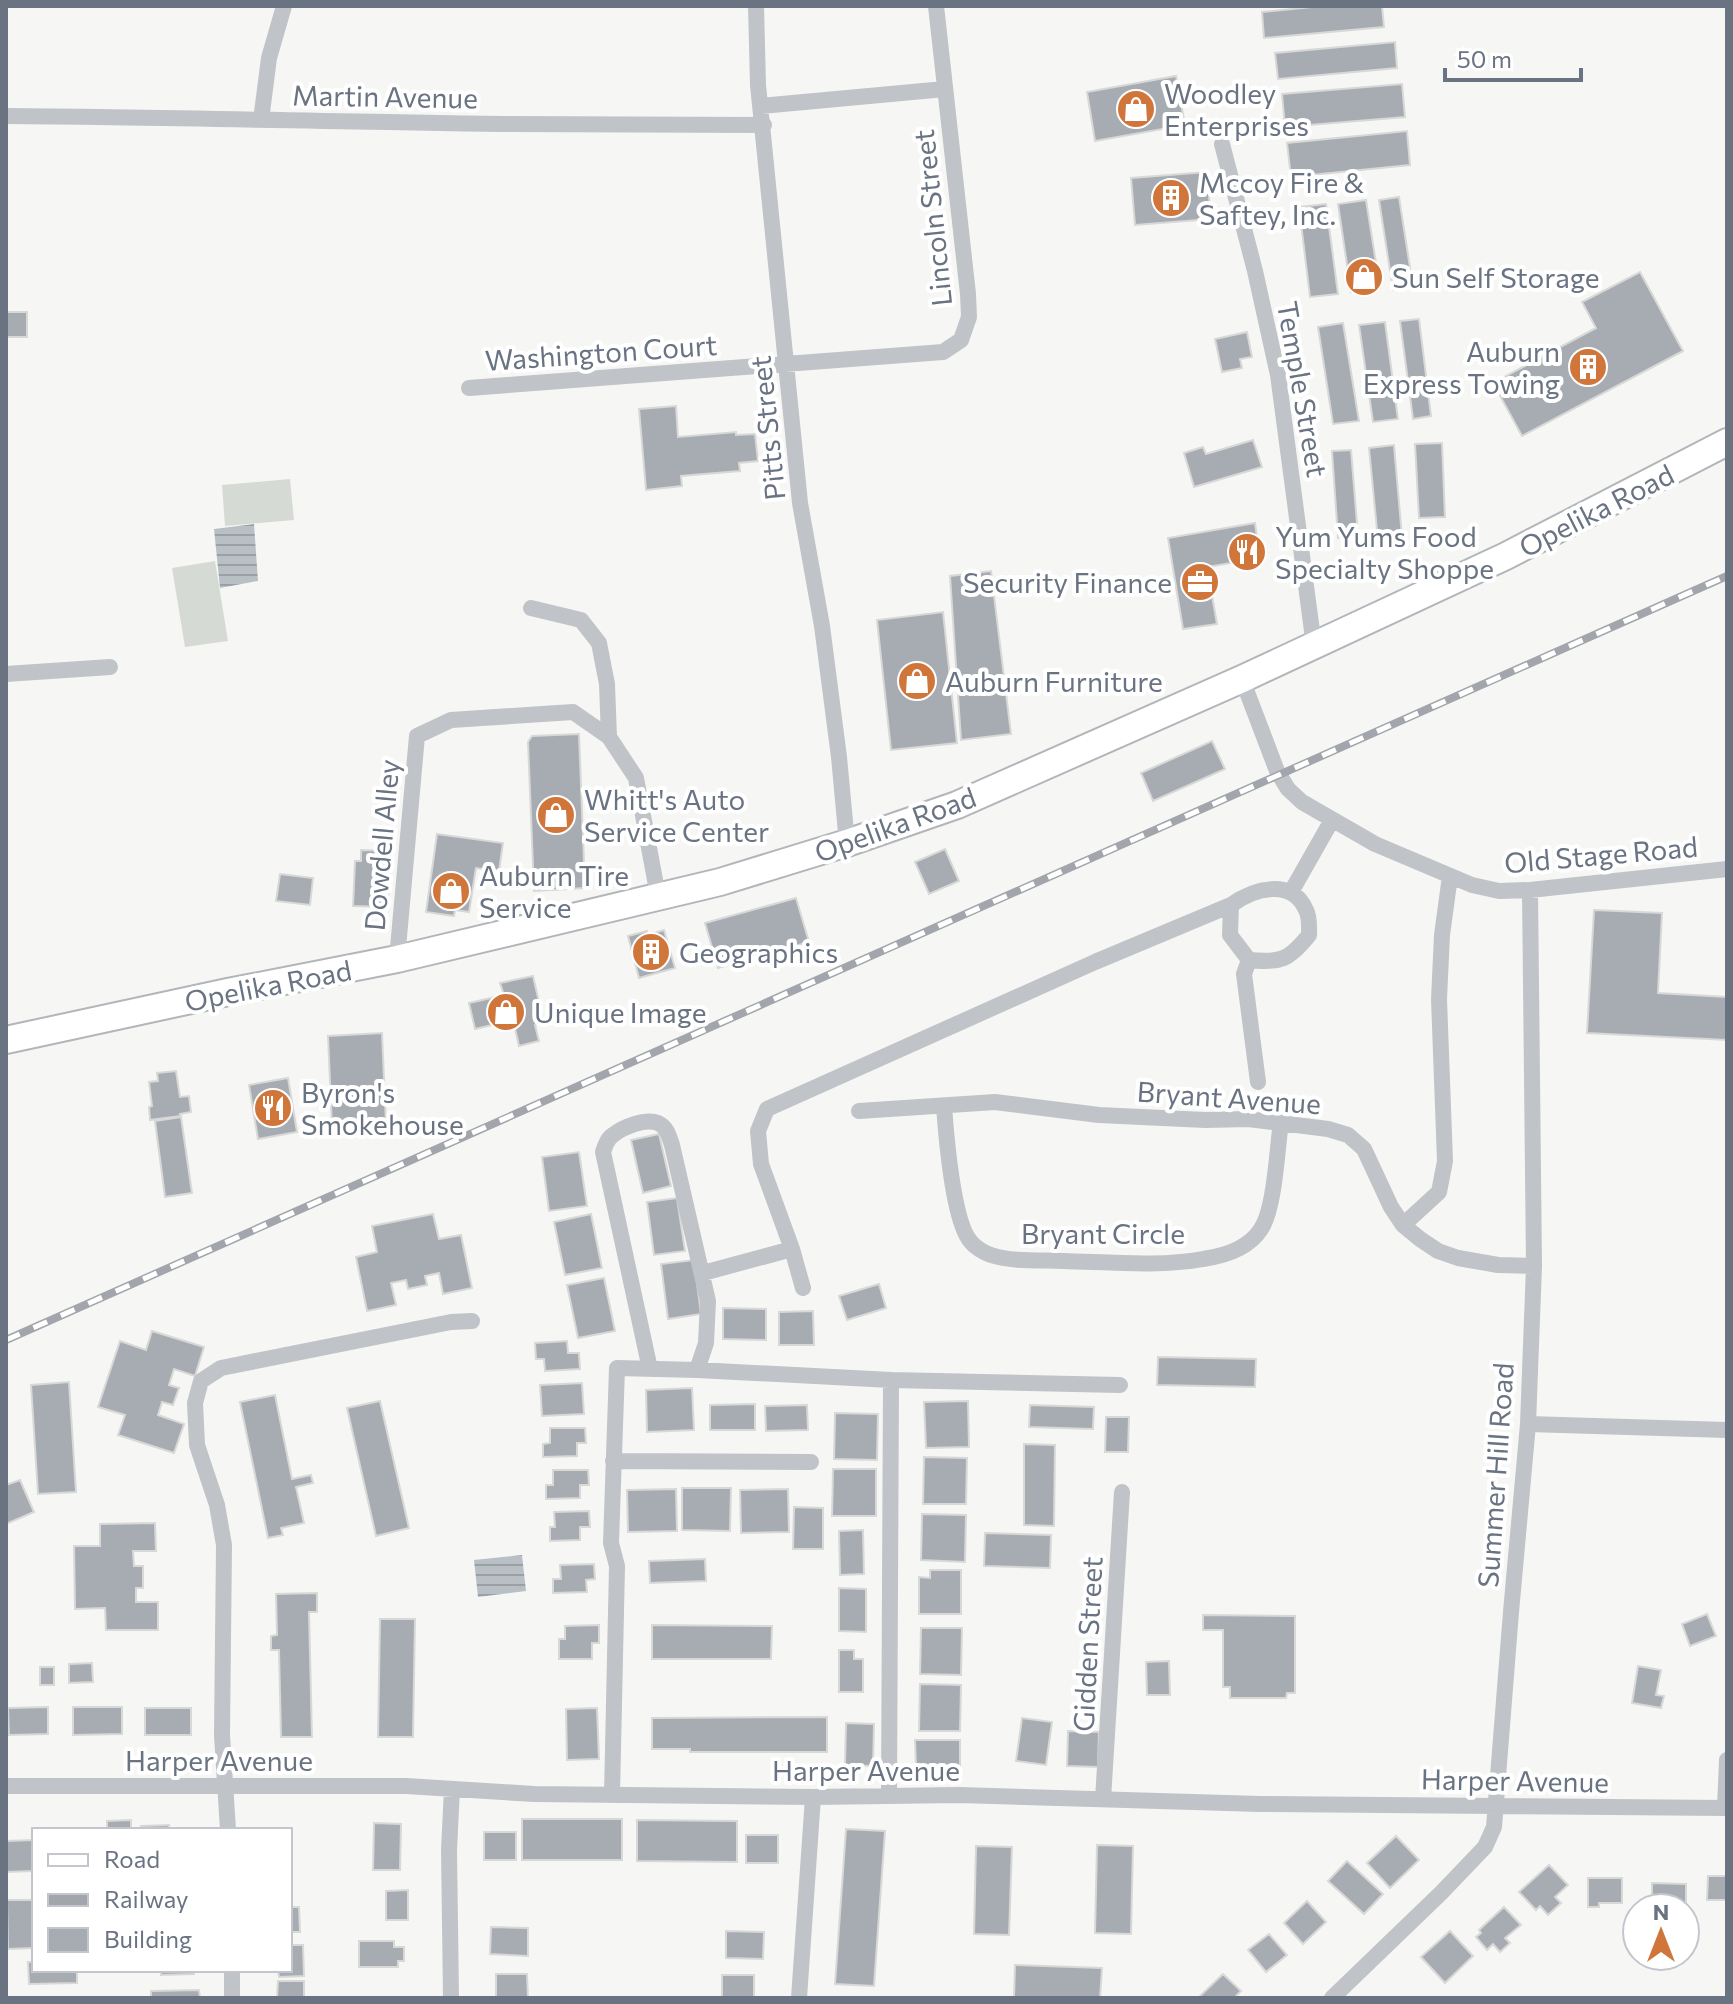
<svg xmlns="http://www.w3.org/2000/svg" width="1733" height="2004" font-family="Commissioner,sans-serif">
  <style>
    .park { fill: #d5dbd4 }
    .water { fill: url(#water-rules) }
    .building { fill: #a7acb3; stroke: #d8d8d7; stroke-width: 2 }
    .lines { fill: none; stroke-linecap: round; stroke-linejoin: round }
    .primary-casing { stroke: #b2b5b9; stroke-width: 30 }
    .street { stroke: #c0c3c7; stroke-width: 16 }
    .primary { stroke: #fff; stroke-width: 26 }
    .rail-casing { stroke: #a2a6ac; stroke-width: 8 }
    .rail { stroke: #fff; stroke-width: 5; stroke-dasharray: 15; stroke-linecap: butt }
    .labels { text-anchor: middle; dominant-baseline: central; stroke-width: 8; stroke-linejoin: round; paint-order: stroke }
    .poi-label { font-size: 28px; fill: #697382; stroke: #fff; text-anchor: start }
    .street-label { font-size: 28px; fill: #697382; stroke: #fff }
  </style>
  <defs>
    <pattern id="water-rules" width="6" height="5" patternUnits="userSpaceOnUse" patternTransform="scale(2)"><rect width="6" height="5" fill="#b8c0c6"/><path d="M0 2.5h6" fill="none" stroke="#9aa0a6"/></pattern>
  </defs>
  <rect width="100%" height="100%" fill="#f6f7f4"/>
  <path class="park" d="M290,479l4,41 -69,6 -3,-41z
    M215,561l13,80 -43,6 -13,-79z"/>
  <path class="water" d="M254,524l4,57 -38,7 -6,-59z
    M522,1555l4,36 -48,6 -4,-37z"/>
  <path class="building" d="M1322,6h60l2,21 -120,11 -2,-26z
    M1395,42l2,26 -119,11 -3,-26z
    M1176,76l9,49 -90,16 -8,-49z
    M1402,84l3,33 -120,10 -3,-33z
    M1407,131l3,34 -119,12 -4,-34z
    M1207,172l4,47 -76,6 -4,-47z
    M1399,197l14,90 -20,3 -14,-90z
    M1366,200l14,88 -29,4 -13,-88z
    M1326,204l12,90 -28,3 -11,-90z
    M1640,272l43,79 -161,85 -29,-53 103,-55 -14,-26z
    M6,312h21v25h-21z
    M1419,319l12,97 -18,3 -13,-98z
    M1385,322l13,97 -25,3 -14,-97z
    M1343,323l16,98 -26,3 -15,-97z
    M1247,332l5,25 -12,2 2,9 -20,4 -7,-33z
    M676,406l2,31 58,-5v3l19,-1 3,27 -19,2 1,8 -59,5 1,10 -36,4 -7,-81z
    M1253,440l9,27 -68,20 -10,-34 19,-6 3,7z
    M1442,443l3,74 -26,1 -4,-74z
    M1394,445l8,92 -24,3 -9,-92z
    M1351,450l7,86 -20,2 -6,-87z
    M1255,523l5,35 -53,9 10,57 -34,5 -15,-91z
    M991,571l20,163 -50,6 -11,-164z
    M943,612l14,131 -66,7 -14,-130z
    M579,734l6,154 -51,3 -6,-149 4,-6z
    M1212,741l13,28 -72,32 -12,-28z
    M437,834l66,9 -4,28 -23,-3 -7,44 -14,-2 -1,6 -28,-4z
    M945,849l14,32 -30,13 -14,-32z
    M361,850l29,1 -2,56 -35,-1 2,-45h6z
    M280,874l33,4 -3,27 -34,-4z
    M796,898l13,44 -91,26 -13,-45z
    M1594,910l68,3 -4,80 69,4v43l-140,-7z
    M664,930l11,38 -36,10 -11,-42 19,-5 1,4z
    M533,976l11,47 -9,2 4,16 -20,5 -6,-26 -38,9 -6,-26 35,-8 -4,-12z
    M382,1033l4,91 -54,3 -4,-91z
    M176,1071l4,26 9,-1 2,16 -11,2 1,2 -31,4 -1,-13 3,-1 -3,-24 9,-1 -1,-8z
    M288,1078l9,54 -39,7 -9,-54z
    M181,1117l11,76 -27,4 -10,-76z
    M659,1134l12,52 -28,7 -12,-53z
    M579,1152l8,54 -38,5 -7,-54z
    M677,1198l8,53 -31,4 -7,-53z
    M433,1214l6,25 22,-4 11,53 -29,6 -4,-21 -14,3 2,9 -19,4 -2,-9 -15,3 5,22 -29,6 -11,-54 21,-5 -5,-26z
    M591,1214l11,54 -37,7 -11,-53z
    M694,1260l7,54 -33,5 -7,-55z
    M604,1278l11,53 -37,7 -11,-53z
    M879,1284l7,24 -39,12 -8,-24z
    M723,1308l43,1v31l-43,-1z
    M813,1311l1,34h-35v-33z
    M152,1331l52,16 -9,29 -21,-7 -5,16 10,3 -6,17 -11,-3 -4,13 26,9 -10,29 -56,-18 7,-20 -27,-8 22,-66 26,9z
    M567,1341l1,12h11l1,16 -35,2 -1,-12h-8l-1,-16z
    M1158,1357l98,2 -1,28 -98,-2z
    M69,1382l7,110 -38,2 -7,-109z
    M582,1383l2,31 -42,2 -2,-31z
    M692,1388l2,42 -47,2 -1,-42z
    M275,1395l17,84 19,-4 2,8 -17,4 8,36 -23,5 2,7 -15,3 -28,-136z
    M380,1401l29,127 -33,8 -29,-128z
    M968,1401l1,46 -43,1 -2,-46z
    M755,1404v26h-45v-25z
    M807,1405l1,25 -42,1 -1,-25z
    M1030,1405l64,2 -1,22 -64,-2z
    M835,1413l43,1 -1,46 -43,-1z
    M1106,1417h23l-1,35h-23z
    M550,1428h35l1,15h-9v13l-34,1v-13l7,-1z
    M1024,1444l31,1 -1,81 -30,-1z
    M924,1457l43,1 -1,46h-43z
    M833,1469h43v47h-44z
    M553,1470h35l1,15h-9v13l-34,1v-14h7z
    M20,1480l14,32 -28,12v-39z
    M682,1488h49l-1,43 -48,-1z
    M676,1489l1,42 -49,1 -1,-42z
    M788,1489l1,43 -48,1 -1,-43z
    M794,1507l29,1v41h-30z
    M589,1511l1,16h-10v13l-30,1v-14h5l-1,-15z
    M922,1514l44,1 -1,47 -44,-2z
    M155,1523l1,28h-23l1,15h9v22h-7v14h22v28h-52l-1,-22 -30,1 -1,-63h26v-22z
    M863,1530l1,44 -24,1 -1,-44z
    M985,1533l66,2 -1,33 -66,-2z
    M705,1559l1,22 -56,2 -1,-22z
    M594,1564l1,15 -9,1 1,12 -34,1v-14h8l-1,-14z
    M930,1570h31v44h-42v-37l11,1z
    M839,1588l27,1v43l-27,-1z
    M317,1593v19h-8l3,125h-31l-2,-87h-8v-14l6,-1 -1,-41z
    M1707,1614l9,22 -26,10 -8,-22z
    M1203,1615l92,1v77h-8l-1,5h-56v-11h-7v-57h-20z
    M380,1619h35l-2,118h-35z
    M599,1625v18h-7v16h-33v-20h6v-13z
    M652,1625l120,1 -1,33h-119z
    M921,1628h41l-1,47 -41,-1z
    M839,1650h15v9h9v33h-24z
    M1169,1661l1,34h-23l-1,-33z
    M92,1663l1,19 -24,1v-19z
    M1638,1666l23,4 -5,25 8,1 -3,12 -29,-5z
    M40,1667h14v18h-14z
    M920,1684l41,1 -1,46h-41z
    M48,1707v27l-39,1 -1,-27z
    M73,1707h49v27l-49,1z
    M145,1708h46v27h-46z
    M597,1708l2,51 -32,1 -1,-51z
    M827,1717v35h-137v-3h-38v-31z
    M1022,1718l30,4 -6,43 -30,-4z
    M846,1723l28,1 -1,42 -28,-1z
    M1068,1731l31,1 -1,35 -31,-1z
    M915,1740h45v26h-44z
    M522,1819h100v41h-100z
    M131,1820v10h-24v-9z
    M637,1820l100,1v41l-100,-1z
    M374,1823l27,1 -1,46h-27z
    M169,1825v5h-28v-4z
    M846,1829l39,2 -11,155 -39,-2z
    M484,1832h32v28h-32z
    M746,1835h32v28h-32z
    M1396,1836l23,24 -29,28 -23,-25z
    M34,1840v31l-28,1v-31z
    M1097,1845l36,1 -2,88 -36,-1z
    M976,1846l36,1 -3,88 -35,-1z
    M1347,1861l36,33 -19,20 -36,-33z
    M1549,1865l19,20 -13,12 6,6 -13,12 -8,-9 -4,4 -17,-18z
    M1708,1876h19v30v-6h-20z
    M1588,1878h34v25h-23v4h-11z
    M1652,1883l34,1v23h-34z
    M408,1890v30h-22v-29z
    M7,1900h27v48l-26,1z
    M1307,1901l19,21 -23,22 -19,-21z
    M290,1907h9l1,25h-10z
    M1504,1907l17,18 -16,13 5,5 -10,9 -7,-8 -6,6 -11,-13 5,-4 -2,-3z
    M491,1927l37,1v28l-38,-2z
    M726,1931l38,1 -1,27 -37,-1z
    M1450,1931l23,25 -28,27 -24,-26z
    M1269,1934l18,21 -21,17 -18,-22z
    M359,1941h35v6h10v14h-6v6h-39z
    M290,1945h13l1,31 -25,1 -1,-7h12z
    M28,1962h6v8h43v13l-48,1z
    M1015,1965l87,3 -2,30h-86z
    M161,1970h33v4l-33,1z
    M496,1974h31l1,24h-32z
    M1223,1974l18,17 -7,7h-36z
    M722,1975h32v23h-32z
    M278,1981h26v17h-27z
    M199,1990l1,8h-49v-7z"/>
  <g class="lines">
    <g class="primary-casing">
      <path id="primary" d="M6,1040l222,-48 169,-33 323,-77 127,-39 110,-38 285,-126 264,-123 221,-114"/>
    </g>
    <path class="street" d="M756,6l2,79 42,418 22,123 17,131 8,86
      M761,106l184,-17
      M6,116c166,1 331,6 497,8 87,1 174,0 261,1
      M261,120l8,-62 15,-52
      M1222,144l33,127 23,104 36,271
      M469,388l474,-36 18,-12 8,-23 -1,-23 -32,-288
      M531,608l50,12 18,23 8,41 2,53
      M6,674l104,-7
      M1242,679l35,92 11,18 14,13 73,42 97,41 27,6 31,-1 197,-21
      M1291,892l41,-72
      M1231,905c22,-16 61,-28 75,5 4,7 3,17 3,25 -20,25 -28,28 -60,25
      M397,959l20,-223 34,-16 122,-8 36,25 27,41 22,118
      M944,1106c2,28 9,117 27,136 4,5 13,11 20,13 22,7 49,5 72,6 44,1 97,6 140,-2 21,-3 46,-11 58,-30 14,-21 16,-80 20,-107
      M859,1111l136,-9 104,13 106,5 43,-1 80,10 20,6 16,14 27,58 12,18 17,14 18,12 20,7 40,7 36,1
      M1403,1225l36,-33 6,-31 -6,-162 3,-64 8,-59
      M703,1273l89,-24
      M803,1288l-11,-39 -31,-85 -3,-33 9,-22 328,-147 136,-57 -1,30 19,25 -5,14 14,108
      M650,1369l-47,-217c2,-6 4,-13 10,-17 10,-8 32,-17 45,-12 9,4 11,13 14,22l36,156 -2,42 -9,27
      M1528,1424l199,6
      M613,1461l198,1
      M6,1786h400l128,8 279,3 146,-2 301,9 467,4
      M612,1795l5,-229 -6,-23 6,-175 80,2 194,10
      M889,1796l2,-416 229,5
      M1103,1799l19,-307
      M1725,1808l2,-48
      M228,1830l-6,-95 2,-190 -7,-40 -20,-60 -2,-42 6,-22 20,-13 230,-46 21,-1
      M232,1970v28
      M451,1998l-2,-148 3,-61
      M799,1998l14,-201
      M1332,1998l109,-105 44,-46 9,-20 17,-215 17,-188 6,-158 -4,-376"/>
    <use href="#primary" class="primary"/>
    <g class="rail-casing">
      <path id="rail" d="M6,1340l1721,-764"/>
    </g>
    <use href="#rail" class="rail"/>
  </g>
  <defs>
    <g id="shop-disc" transform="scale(2)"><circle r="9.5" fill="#d0763b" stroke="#fff"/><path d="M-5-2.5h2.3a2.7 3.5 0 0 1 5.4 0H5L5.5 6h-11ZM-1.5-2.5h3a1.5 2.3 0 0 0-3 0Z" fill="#fff"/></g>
    <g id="building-disc" transform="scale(2)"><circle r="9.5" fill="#d0763b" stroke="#fff"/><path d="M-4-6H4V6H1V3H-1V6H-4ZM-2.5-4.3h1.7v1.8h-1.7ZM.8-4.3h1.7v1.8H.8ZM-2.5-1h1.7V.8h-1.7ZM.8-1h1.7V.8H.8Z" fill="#fff"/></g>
    <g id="restaurant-disc" transform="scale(2)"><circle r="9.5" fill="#d0763b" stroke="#fff"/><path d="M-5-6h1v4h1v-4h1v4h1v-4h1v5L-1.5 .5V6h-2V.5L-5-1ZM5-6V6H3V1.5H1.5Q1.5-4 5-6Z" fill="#fff"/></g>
    <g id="office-disc" transform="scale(2)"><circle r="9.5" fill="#d0763b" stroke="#fff"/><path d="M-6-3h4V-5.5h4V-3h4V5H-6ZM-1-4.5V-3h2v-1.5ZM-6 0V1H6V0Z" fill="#fff"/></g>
  </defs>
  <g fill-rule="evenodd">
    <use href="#shop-disc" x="1136" y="109"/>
    <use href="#building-disc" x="1171" y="198"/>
    <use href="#shop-disc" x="1364" y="277"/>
    <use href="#building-disc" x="1588" y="367"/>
    <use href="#restaurant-disc" x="1247" y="552"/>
    <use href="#office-disc" x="1200" y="582"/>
    <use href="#shop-disc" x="917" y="681"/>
    <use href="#shop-disc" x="556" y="815"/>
    <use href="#shop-disc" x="451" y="891"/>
    <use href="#building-disc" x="651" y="952"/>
    <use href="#shop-disc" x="506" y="1012"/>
    <use href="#restaurant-disc" x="273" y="1108"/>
  </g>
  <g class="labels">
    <g class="poi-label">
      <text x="1164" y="93">Woodley<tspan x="1164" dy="32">Enterprises</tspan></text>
      <text x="1199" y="182">Mccoy Fire &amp;<tspan x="1199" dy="32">Saftey, Inc.</tspan></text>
      <text x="1392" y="277">Sun Self Storage</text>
      <text x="1560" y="351" text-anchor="end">Auburn<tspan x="1560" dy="32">Express Towing</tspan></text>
      <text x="1275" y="536">Yum Yums Food<tspan x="1275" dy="32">Specialty Shoppe</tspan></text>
      <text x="1172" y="582" text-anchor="end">Security Finance</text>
      <text x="945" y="681">Auburn Furniture</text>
      <text x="584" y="799">Whitt's Auto<tspan x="584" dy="32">Service Center</tspan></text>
      <text x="479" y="875">Auburn Tire<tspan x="479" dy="32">Service</tspan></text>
      <text x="679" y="952">Geographics</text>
      <text x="534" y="1012">Unique Image</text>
      <text x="301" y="1092">Byron's<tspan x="301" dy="32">Smokehouse</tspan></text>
    </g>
    <g class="street-label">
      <text transform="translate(385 96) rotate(1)">Martin Avenue</text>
      <text transform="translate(932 218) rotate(-96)">Lincoln Street</text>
      <text transform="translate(601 352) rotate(-4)">Washington Court</text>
      <text transform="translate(1303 389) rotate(80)">Temple Street</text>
      <text transform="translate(767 428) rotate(-96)">Pitts Street</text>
      <text transform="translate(1596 510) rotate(-27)">Opelika Road</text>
      <text transform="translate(895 824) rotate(-20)">Opelika Road</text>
      <text transform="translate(381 845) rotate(-85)">Dowdell Alley</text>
      <text transform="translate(1601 854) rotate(-5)">Old Stage Road</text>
      <text transform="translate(268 985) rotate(-11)">Opelika Road</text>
      <text transform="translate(1229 1097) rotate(4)">Bryant Avenue</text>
      <text x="1103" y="1233">Bryant Circle</text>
      <text transform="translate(1495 1475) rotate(-86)">Summer Hill Road</text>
      <text transform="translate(1087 1644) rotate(-87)">Gidden Street</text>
      <text x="219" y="1760">Harper Avenue</text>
      <text x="866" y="1770">Harper Avenue</text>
      <text transform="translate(1515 1780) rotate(1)">Harper Avenue</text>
    </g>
  </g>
  <rect width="1733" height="2004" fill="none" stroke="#697382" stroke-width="16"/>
  <rect x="32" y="1828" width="260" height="144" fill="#ffffff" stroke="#c3c7cd" stroke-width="2"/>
  <rect x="48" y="1854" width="40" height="12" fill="#ffffff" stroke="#c3c7cd" stroke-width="2"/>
  <text x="104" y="1868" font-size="24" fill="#697382">Road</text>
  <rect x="48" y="1894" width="40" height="12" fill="#a2a6ac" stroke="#c3c7cd" stroke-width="2"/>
  <text x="104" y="1908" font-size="24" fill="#697382">Railway</text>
  <rect x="48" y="1928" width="40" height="24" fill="#a7acb3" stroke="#c3c7cd" stroke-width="2"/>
  <text x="104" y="1948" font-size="24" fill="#697382">Building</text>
  <g transform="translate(1661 1932)"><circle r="38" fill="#ffffff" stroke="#c3c7cd" stroke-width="2"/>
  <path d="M0-6L14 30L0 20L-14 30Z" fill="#d0763b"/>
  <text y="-12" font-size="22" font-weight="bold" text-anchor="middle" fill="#697382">N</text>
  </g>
  <path d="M1445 68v12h136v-12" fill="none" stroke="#697382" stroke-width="4"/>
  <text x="1457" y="68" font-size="24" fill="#697382" stroke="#ffffff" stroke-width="6" paint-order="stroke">50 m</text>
</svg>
